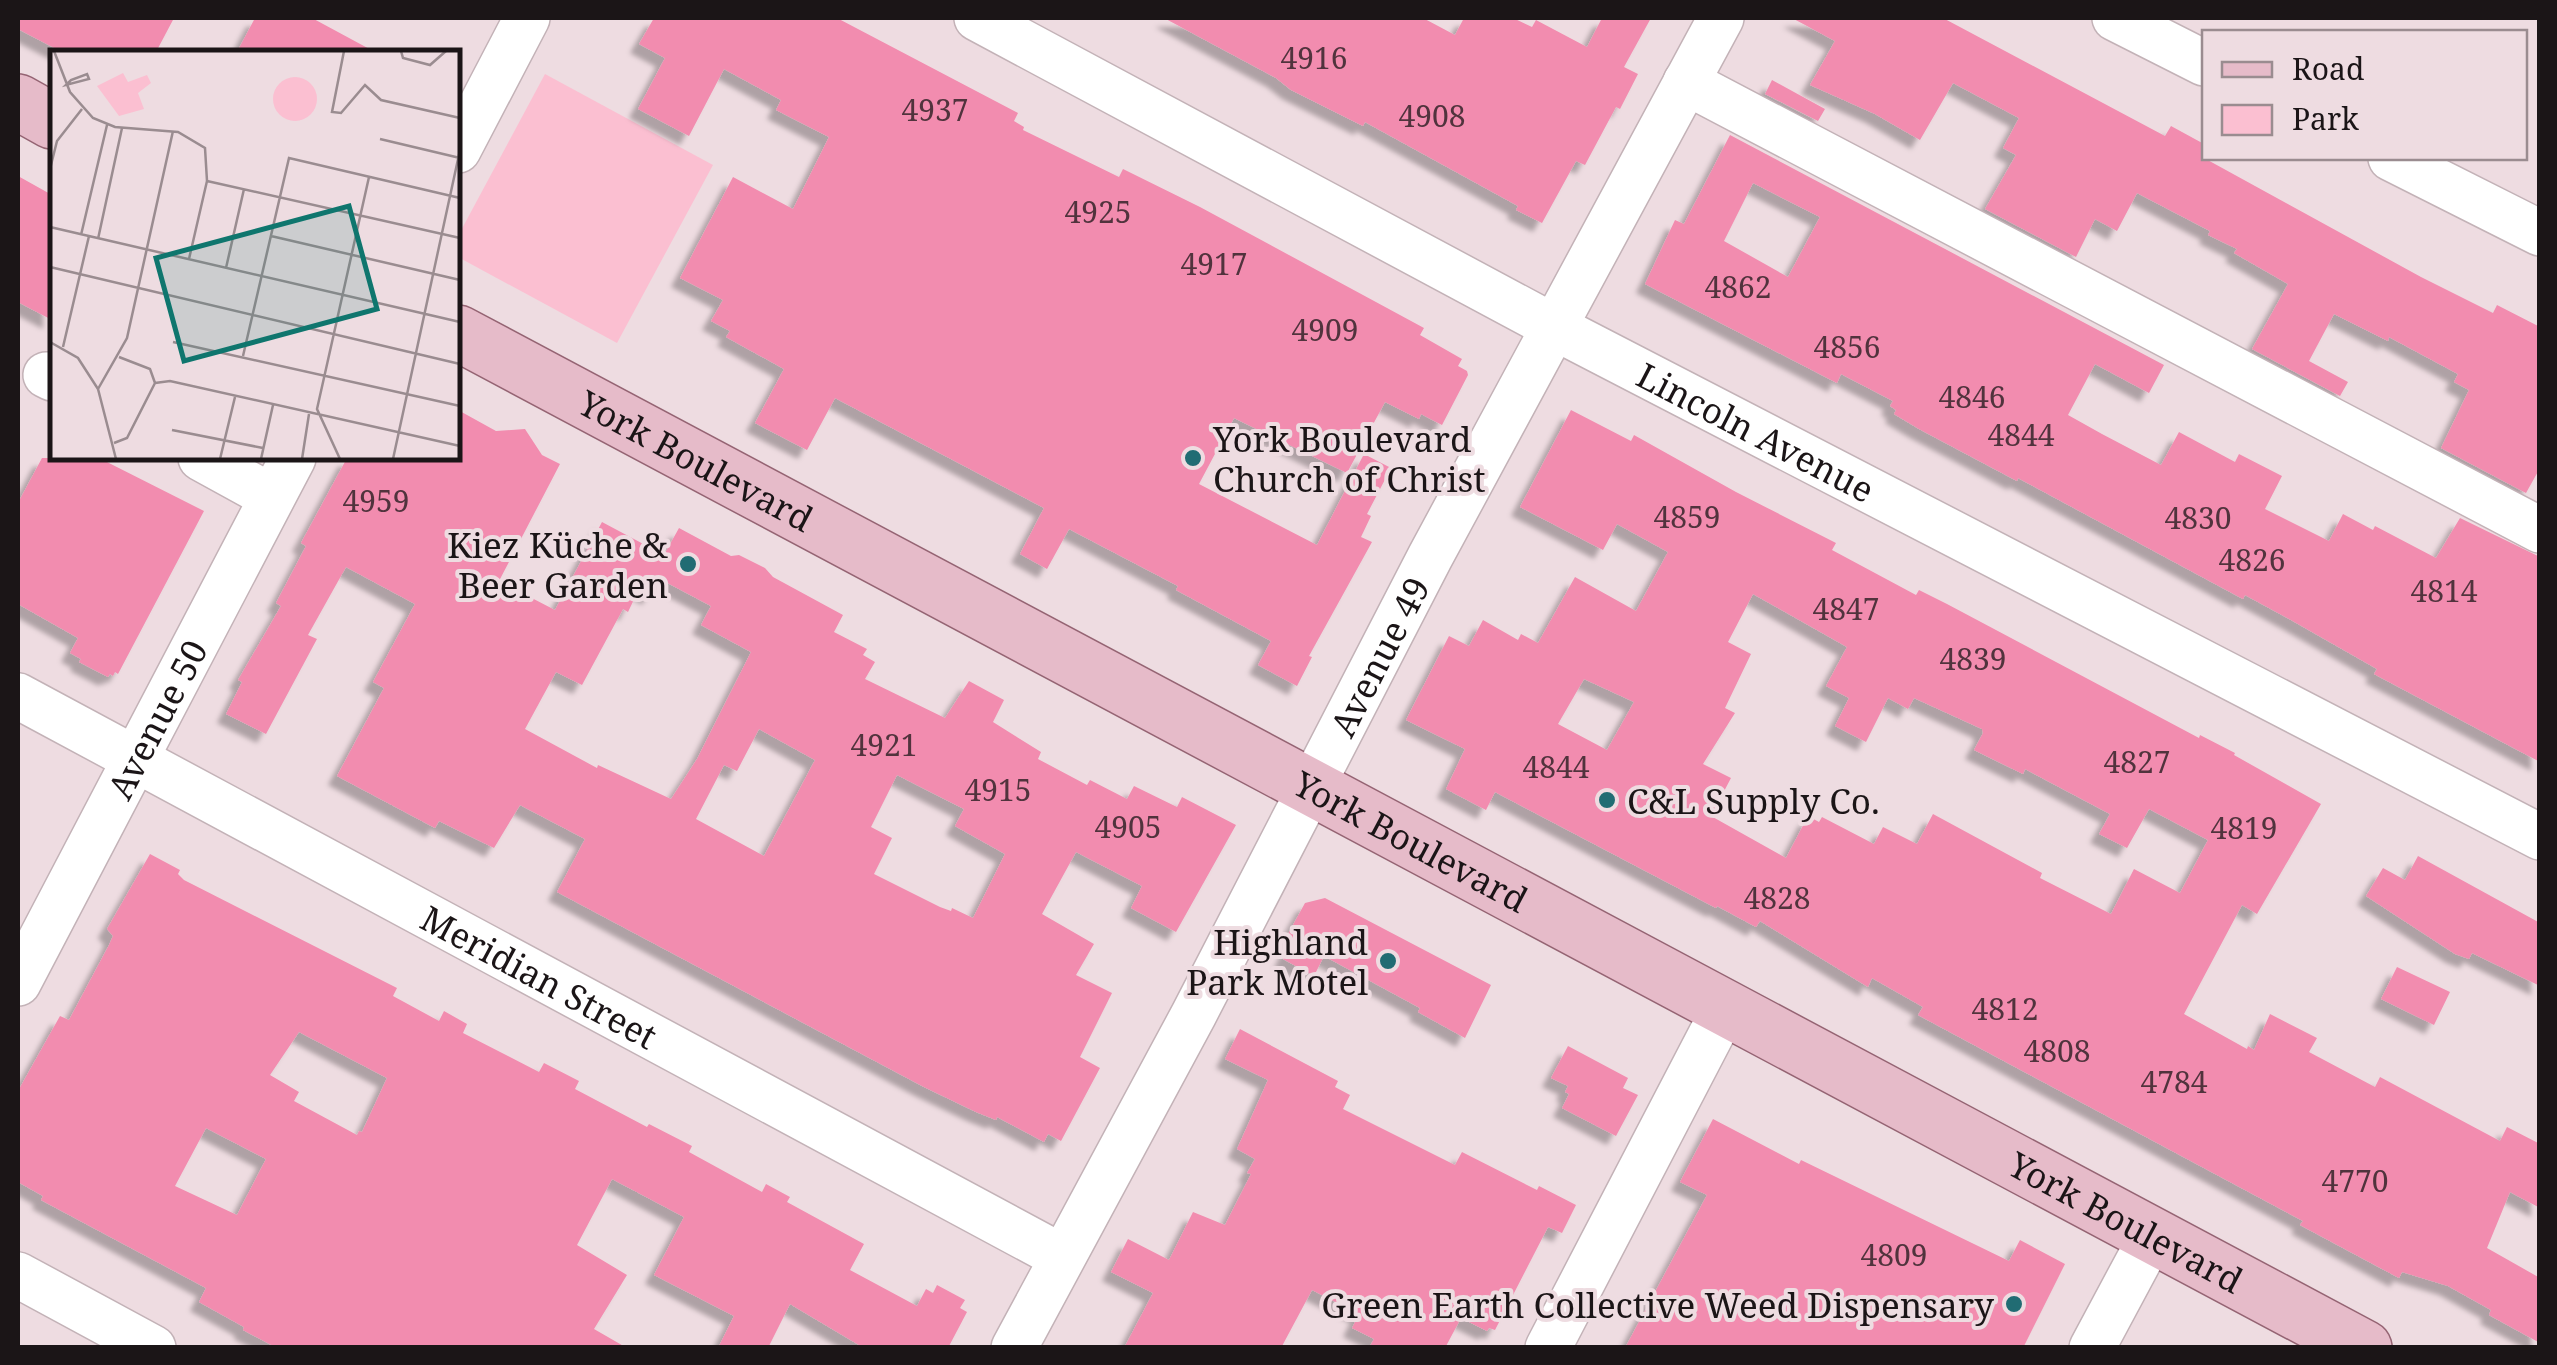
<svg xmlns="http://www.w3.org/2000/svg" width="2557" height="1365" font-family="'Noto Serif',serif">
  <style>
    .green { fill: #fbbfd1 }
    .building { fill: #f28caf; fill-rule: evenodd; filter: url(#shadow) }
    .lines { fill: none; stroke-linecap: round; stroke-linejoin: round }
    .minor-casing { stroke: #c3b2b7; stroke-width: 48 }
    .major-casing { stroke: #956473; stroke-width: 58 }
    .minor { stroke: #fff; stroke-width: 45 }
    .major { stroke: #e6bbc9; stroke-width: 55 }
    .poi-dot { fill: #216c73; stroke: #eedce1; stroke-width: 4 }
    .labels { text-anchor: middle; dominant-baseline: central; stroke-width: 8; stroke-linejoin: round; paint-order: stroke }
    .number-label { font-size: 30px; fill: #51333d }
    .street-label { font-size: 35px; fill: #1b1517; stroke: #eedce1 }
    .poi-label { font-size: 35px; fill: #1b1517; stroke: #eedce1; text-anchor: end }
    .inset-road { fill: none; stroke: #9a8c90; stroke-width: 2.5 }
    .view { fill: #0f766e; fill-opacity: 0.15; stroke: #0f766e; stroke-width: 5 }
    .inset-edge { fill: none; stroke: #1b1517; stroke-width: 5 }
  </style>
  <defs>
    <filter id="shadow"><feDropShadow dx="-9" dy="9" stdDeviation="2.5" flood-color="#0004"/></filter>
  </defs>
  <rect width="100%" height="100%" fill="#eedce1"/>
  <path class="green" d="M545,74l168,91 -96,178 -159,-86v-21z"/>
  <path class="building" d="M18,18h156l-18,34h-94l-44,-23z
    M255,18h57l63,34h-138z
    M654,18h183l181,95 -4,8 10,6 -1,3 96,47 4,-8 77,38 224,121 -4,7 42,24 -4,7 9,5 1,4 -26,50 -21,-11 -2,5 -34,-17 -38,71 -113,-55 -35,66 118,61 47,-91 27,14 -24,46 4,2 -10,21 11,5 -63,114 3,1 -15,29 -39,-21 13,-24 -95,-51 2,-4 -109,-57 -22,40 -27,-15 24,-46 -209,-110 -28,52 -52,-27 29,-54 -58,-32 4,-6 -19,-10 12,-21 -43,-22 53,-101 60,32 36,-72 -53,-27 5,-10 -57,-31 -35,67 -51,-27 27,-51 -26,-14z
    M1164,18h259l32,17 9,-17h49l19,9 4,-7 51,27 15,-29h49l-27,49 14,7 -18,35 -4,-2 -31,58 -9,-4 -34,62 -26,-13 2,-4 -153,-84 -2,4 -72,-36 -15,-12z
    M1792,18h151l222,118 6,-10 33,18v14l217,119 72,36 4,-8 43,22v141l-14,25 -85,-45 28,-58 -15,-8 4,-8 -69,-37 -1,4 -54,-27 -25,47 39,21 -8,14 -88,-47 36,-65 -54,-31 3,-4 -29,-14 2,-4 -73,-38 -20,38 -22,-12 -19,38 -91,-48 31,-54 -13,-7 16,-30 -66,-35 -33,57 -45,-26 -65,-29 25,-44z
    M1772,80l53,29 -7,12 -53,-27z
    M1730,135l434,230 -15,28 -54,-29 -27,51 34,19 59,31 18,-33 56,30 4,-8 43,22 -17,33 64,32 14,-27 30,16 2,-4 61,32 24,-40 80,39v205l-166,-88 3,-5 -86,-49 -46,-25 -2,4 -225,-121 -1,3 -98,-52 -25,-15 2,-4 -6,-4 3,-5 -52,-27 -4,9 -192,-99 30,-64 9,4zM1753,183l67,34 -32,60 -64,-36z
    M18,176l34,19v125l-34,-18z
    M458,410l38,21 29,-2 17,26 18,9 -61,117 56,29 47,-88 62,33 15,-27 52,28 8,-1 26,13 8,9 70,38 -9,17 33,17 -4,6 12,7 -10,17 80,39 24,-37 35,19 -11,22 48,30 -3,7 49,26 3,-5 37,19 7,-13 43,21 5,-10 54,28 -60,107 -45,-24 11,-22 -66,-34 -34,62 52,30 -18,31 36,18 -32,64 20,11 -39,73 -13,-7 -4,8 -47,-25 -1,3 -20,-8 -52,-25 -367,-195 28,-53 -65,-34 -26,43 -55,-27 -4,7 -98,-52 47,-88 -11,-6 42,-78 -69,-37 -38,68 9,4 -51,95 -40,-20 16,-32 -4,-2 43,-74 -5,-3 30,-57 -5,-3 46,-85h111zM660,579l51,27 -10,19 50,27 -54,107 -26,40 -73,-34 -1,3 -72,-39 31,-57 26,13 41,-76 5,3 11,-23 12,7zM759,729l56,31 -51,96 -68,-37 28,-54 13,6zM897,775l67,34 -9,17 50,28 -32,64 -21,-10 -1,3 -11,-4 -66,-33 18,-36 -21,-11z
    M1571,410l60,31 3,-6 102,57 100,51 -4,7 84,45 3,-5 28,14 252,134 1,-3 35,18 -1,2 87,49 -64,110 -15,-9 -58,109 63,35 1,-3 6,4 16,-36 47,24 -8,14 66,35 5,-10 120,64 7,-14 33,17v64l-30,-16 -23,56 53,30v65l-51,-28 2,-5 -43,-24 -46,-14 -3,6 -99,-53 3,-4 -385,-206 5,-8 -51,-29 -4,9 -108,-66 -4,6 -39,-21 -1,2 -221,-116 -9,18 -40,-21 19,-40 -59,-29 43,-84 20,10 14,-26 35,20 3,-6 17,9 37,-66 61,34 32,-59 -51,-28 -14,26 -83,-43zM1753,594l94,53 -21,39 23,12 -14,28 31,16 22,-44 20,11 6,-11 68,31 1,4 -9,17 49,24 2,-5 85,45 -11,20 28,14 22,-39 59,31 -28,53 -46,-24 -23,45 -71,-36 2,-5 -109,-59 -16,30 -34,-17 -9,17 -52,-27 -3,5 -11,-6 -22,42 -75,-42 20,-38 -28,-14 32,-51 -10,-5 26,-54 -23,-12zM1584,679l50,23 -27,48 -49,-26z
    M42,458h57l105,53 -86,163 -3,-2 -2,4 -3,-2 -2,3 -29,-15 2,-3 -11,-6 8,-15 -60,-34v-101z
    M150,854l30,16 -2,4 6,6 213,108 -4,8 46,25 5,-10 23,13 -4,9 76,39 5,-9 35,18 -4,8 72,38 2,-3 43,22 -3,6 73,40 4,-8 24,13 -3,5 77,42 -14,26 67,36 9,-17 7,4 4,-8 28,15 -5,8 7,4 -19,36h-84l-74,-44 -22,44h-50l16,-32 -80,-41 30,-58 -72,-38 -35,66 50,30 -33,54 33,19h-350l-34,-18 1,-3 -45,-25 7,-14 -165,-88 2,-4 -25,-14v-91l42,-75 9,4 40,-75 4,-9 -6,-7zM299,1032l88,46 -25,54 -3,-1 -2,4 -63,-34 5,-9 -29,-17zM206,1128l60,31 -29,56 -62,-29z
    M2418,856l122,67v63l-68,-33 -3,6 -14,-5 -89,-58 17,-28 22,12z
    M1325,898l166,87 -26,53 -47,-26 2,-4 -96,-52 -10,20 -31,-17 10,-20 -6,-3 18,-33z
    M2397,967l53,25 -16,33 -53,-26z
    M1240,1029l98,52 -3,6 15,8 -7,14 112,56 7,-13 75,38 2,-4 37,19 -14,28 -14,-6 -53,103 -6,-2 -2,3 -26,-13 -16,30h-76l5,-9 -22,-11 7,-14 -47,-24 -31,58h-157l29,-55 -42,-21 17,-33 41,21 24,-48 32,13 26,-51 -4,-1 8,-14 -18,-10 31,-69 -43,-21z
    M1568,1046l60,32 -5,10 15,7 -22,41 -54,-28 7,-14 -4,-2 3,-6 -17,-8z
    M1713,1119l86,45 2,-4 208,101 11,-21 45,24 -42,84h-398l82,-153 -27,-13z"/>
  <g class="lines">
    <g class="minor-casing">
      <g id="minor">
        <path id="s1" d="M977,18l579,310 984,509"/>
        <path d="M2115,18l89,45"/>
        <path d="M1686,82l854,448"/>
        <path d="M458,150l69,-132"/>
        <path d="M2391,158l149,75"/>
        <path d="M46,375l6,3"/>
        <path d="M201,458l71,39"/>
        <path id="s2" d="M18,696l1044,561"/>
        <path id="s3" d="M18,983l275,-525"/>
        <path d="M18,1275l135,73"/>
        <path id="s4" d="M1014,1348l180,-334 236,-457 291,-539"/>
        <path d="M1548,1348l177,-340"/>
        <path d="M2092,1348l60,-112"/>
      </g>
    </g>
    <g class="major-casing">
      <g id="major">
        <path d="M18,102l34,19"/>
        <path id="s5" d="M458,333l1906,1015"/>
      </g>
    </g>
    <use href="#minor" class="minor"/>
    <use href="#major" class="major"/>
  </g>
  <g class="poi-dot">
    <circle cx="1193" cy="458" r="10"/>
    <circle cx="688" cy="564" r="10"/>
    <circle cx="1607" cy="800" r="10"/>
    <circle cx="1388" cy="961" r="10"/>
    <circle cx="2014" cy="1304" r="10"/>
  </g>
  <g class="labels">
    <g class="number-label">
      <text x="1314" y="57">4916</text>
      <text x="935" y="109">4937</text>
      <text x="1432" y="115">4908</text>
      <text x="1098" y="211">4925</text>
      <text x="1214" y="263">4917</text>
      <text x="1738" y="286">4862</text>
      <text x="1325" y="329">4909</text>
      <text x="1847" y="346">4856</text>
      <text x="1972" y="396">4846</text>
      <text x="2021" y="434">4844</text>
      <text x="376" y="500">4959</text>
      <text x="1687" y="516">4859</text>
      <text x="2198" y="517">4830</text>
      <text x="2252" y="559">4826</text>
      <text x="2444" y="590">4814</text>
      <text x="1846" y="608">4847</text>
      <text x="1973" y="658">4839</text>
      <text x="884" y="744">4921</text>
      <text x="2137" y="761">4827</text>
      <text x="1556" y="766">4844</text>
      <text x="998" y="789">4915</text>
      <text x="1128" y="826">4905</text>
      <text x="2244" y="827">4819</text>
      <text x="1777" y="897">4828</text>
      <text x="2005" y="1008">4812</text>
      <text x="2057" y="1050">4808</text>
      <text x="2174" y="1081">4784</text>
      <text x="2355" y="1180">4770</text>
      <text x="1894" y="1254">4809</text>
    </g>
    <g class="street-label">
      <text stroke="none"><textPath href="#s1" startOffset="882">Lincoln Avenue</textPath></text>
      <text stroke="none"><textPath href="#s5" startOffset="270">York Boulevard</textPath></text>
      <text stroke="none"><textPath href="#s4" startOffset="782">Avenue 49</textPath></text>
      <text stroke="none"><textPath href="#s3" startOffset="298">Avenue 50</textPath></text>
      <text stroke="none"><textPath href="#s5" startOffset="1080">York Boulevard</textPath></text>
      <text stroke="none"><textPath href="#s2" startOffset="592">Meridian Street</textPath></text>
      <text stroke="none"><textPath href="#s5" startOffset="1890">York Boulevard</textPath></text>
    </g>
    <g class="poi-label">
      <text x="1213" y="438" text-anchor="start">York Boulevard<tspan x="1213" dy="40">Church of Christ</tspan></text>
      <text x="668" y="544">Kiez Küche &amp;<tspan x="668" dy="40">Beer Garden</tspan></text>
      <text x="1627" y="800" text-anchor="start">C&amp;L Supply Co.</text>
      <text x="1368" y="941">Highland<tspan x="1368" dy="40">Park Motel</tspan></text>
      <text x="1994" y="1304">Green Earth Collective Weed Dispensary</text>
    </g>
  </g>
  <g transform="translate(50 50)">
    <rect width="410" height="410" fill="#eedce1"/>
    <path d="M73,23l5,9 19,-7 4,8 -13,10 6,16 -25,7 -22,-30zM223 49a22 22 0 1 1 44 0a22 22 0 1 1-44 0Z" fill="#fbbfd1"/>
    <path class="inset-road" d="M4,1l16,41 23,26 22,9 63,5 27,16 2,33 -18,78M294,1l-12,61 9,1 24,-28 16,15 79,18M351,1l2,7 27,7 16,-14M37,24l2,5 -23,6 5,-5zM330,89l80,19M0,119l7,-28 25,-32M157,131l253,57M0,177l410,95M31,185l26,-110M221,186l189,44M48,189l24,-111M0,217l410,97M176,218l18,-79M0,292l28,16 20,31 18,70M123,292l287,64M13,297l26,-111M193,306l46,-198 171,40M69,307l31,12 5,14M105,333l15,-2 290,65M48,339l29,-51 46,-207M122,380l91,18M64,393l13,-5 28,-55M170,409l15,-62M211,409l12,-54M252,409l7,-45M290,409l-23,-50 52,-232M343,409l67,-309"/>
    <path class="view" d="M299,156l28,103 -193,52 -28,-103z"/>
    <rect width="410" height="410" class="inset-edge"/>
  </g>
  <rect width="2557" height="1365" fill="none" stroke="#1b1517" stroke-width="40"/>
  <rect x="2202" y="30" width="325" height="130" fill="#eedce1" stroke="#9a8c90" stroke-width="2.5"/>
  <rect x="2222" y="62" width="50" height="15" fill="#e6bbc9" stroke="#9a8c90" stroke-width="2.5"/>
  <text x="2292" y="80" font-size="30" fill="#1b1517">Road</text>
  <rect x="2222" y="105" width="50" height="30" fill="#fbbfd1" stroke="#9a8c90" stroke-width="2.5"/>
  <text x="2292" y="130" font-size="30" fill="#1b1517">Park</text>
</svg>
